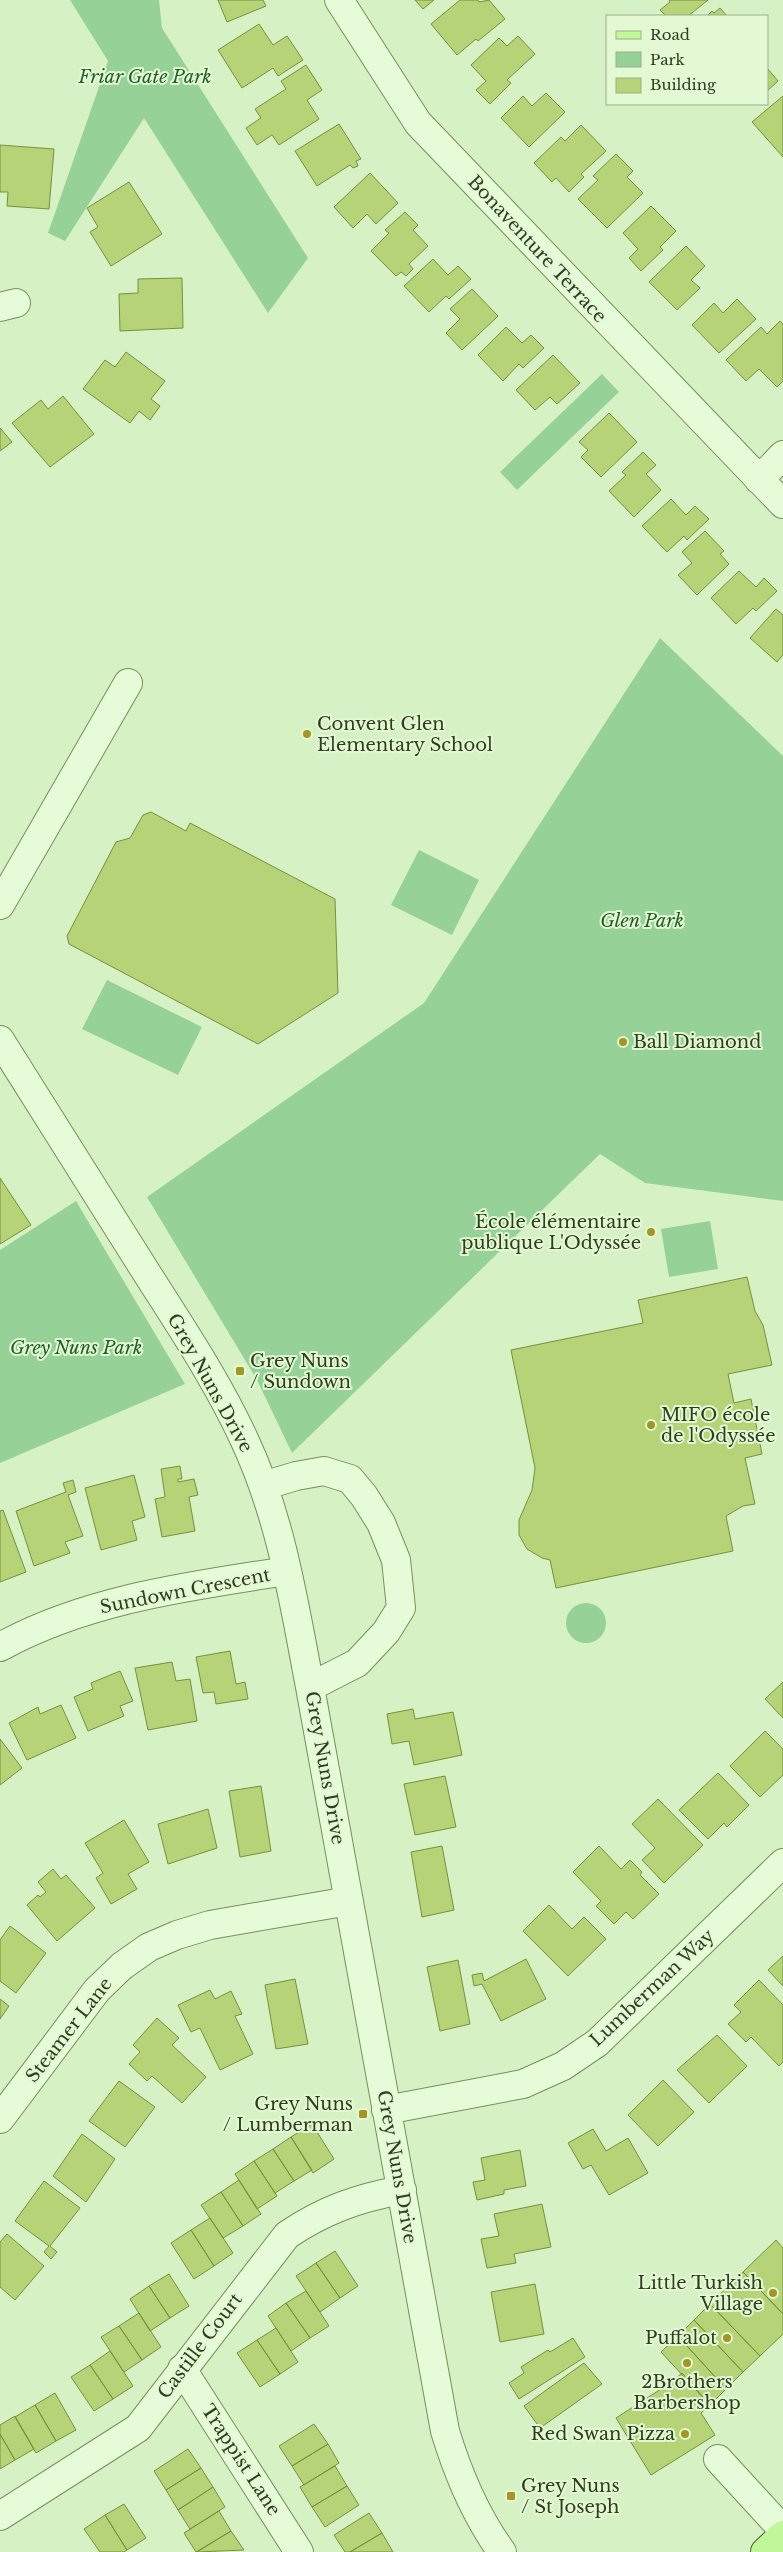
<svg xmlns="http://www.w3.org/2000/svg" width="783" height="2552" font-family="'Libre Baskerville',serif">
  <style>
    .green { fill: #96d298 }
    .building { fill: #b6d377; stroke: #77903c }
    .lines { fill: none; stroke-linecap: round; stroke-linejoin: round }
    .minor-casing { stroke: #778f58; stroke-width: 30 }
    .major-casing { stroke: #4b5c2d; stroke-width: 30 }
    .minor { stroke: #e6fcd8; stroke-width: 28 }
    .major { stroke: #c0f899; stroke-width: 28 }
    .poi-dot { fill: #a39623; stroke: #e2f9d4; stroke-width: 2 }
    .labels { text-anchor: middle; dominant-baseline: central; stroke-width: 4; stroke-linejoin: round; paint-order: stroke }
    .park-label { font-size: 18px; font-style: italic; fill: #225c2b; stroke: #e2f9d4 }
    .street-label { font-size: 18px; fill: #313d1e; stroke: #e2f9d4 }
    .poi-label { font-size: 18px; fill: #313d1e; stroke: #e2f9d4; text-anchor: start }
  </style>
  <rect width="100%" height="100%" fill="#d6f2c4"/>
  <path class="green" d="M70,0h89l3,28 146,230 -40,55 -124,-195 -79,123 -17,-8 60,-172z
    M602,374l17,18 -102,98 -17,-18z
    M660,638l123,118v445l-138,-18 -45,-29 -308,299 -35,-73 -110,-183 277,-194z
    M419,850l60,30 -27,55 -61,-30z
    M107,980l95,47 -24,48 -96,-46z
    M76,1201l109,183 -185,79v-213z
    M710,1221l8,48 -49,8 -8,-48z
    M566 1623a20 20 0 1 1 40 0a20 20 0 1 1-40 0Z"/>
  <path class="building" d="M218,0h45l3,6 -39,16z
    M415,0h19l-11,9z
    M460,0h18l1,2 10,-2 16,19 -27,22 -2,-2 -19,16 -26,-31z
    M669,0h39l-20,16h-22l-6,-6 10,-8z
    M720,8l7,8h-20l5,-5 2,2z
    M259,24l14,21 14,-9 16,24 -25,16 -5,-8 -31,20 -24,-38z
    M518,36l17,18 -28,26 4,3 -21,21 -14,-14 10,-9 -15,-16 28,-27 8,8z
    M306,65l16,25 -15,10 12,19 -40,26 -7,-10 -15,10 -11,-17 15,-10 -6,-9 31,-20 -5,-8z
    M767,68l11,13 -11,10z
    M546,93l19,19 -36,35 -28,-29 22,-22 9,10z
    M783,96v61l-31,-35z
    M339,124l22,35 -5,2 2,5 -5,2 -3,-3 -33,21 -22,-35z
    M581,125l25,26 -25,23 3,3 -15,15 -13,-14 -4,4 -18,-19 27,-26 4,4z
    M0,145l54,4 -5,60 -42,-3 1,-14h-8z
    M616,154l17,17 -6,6 16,16 -36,35 -29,-29 20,-19 -5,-4z
    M370,173l28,30 -22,21 -9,-10 -14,14 -19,-21z
    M129,182l33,52 -51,32 -21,-34 8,-5 -11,-19z
    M651,206l25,25 -16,16 3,3 -22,21 -12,-13 9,-9 -15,-16z
    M405,212l13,13 -5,5 15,16 -19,18 4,5 -7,7 -5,-4 -5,4 -25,-25 18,-18 -4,-3z
    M686,246l19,20 -14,14 9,8 -23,22 -28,-28z
    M433,259l15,16 10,-9 13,13 -22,20 -3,-3 -17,16 -25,-26z
    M182,278l1,50 -63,3 -1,-37 19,-1v-14z
    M472,289l26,27 -36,34 -16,-17 14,-14 -10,-10z
    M737,299l19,20 -37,34 -27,-28 22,-22 9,10z
    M780,321l3,3v57l-6,6 -18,-18 -13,12 -20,-21 35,-33 6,7z
    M506,327l16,16 9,-8 13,13 -21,20 -4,-4 -16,17 -25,-26z
    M126,352l39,29 -14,18 9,7 -10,14 -11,-9 -9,12 -47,-34 22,-29 10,7z
    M553,355l27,28 -23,21 -7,-7 -15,13 -19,-20z
    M63,396l31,38 -44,33 -38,-44 29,-23 7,9z
    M609,413l28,29 -36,35 -20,-20 7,-7 -9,-8z
    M0,428l12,14 -12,9z
    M643,452l13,13 -10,9 15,16 -27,27 -25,-26 17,-16 -4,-3z
    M671,499l15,16 9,-9 14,13 -22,21 -3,-4 -17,16 -25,-26z
    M705,531l19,20 -4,3 9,10 -32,31 -19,-20 14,-12 -10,-11z
    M739,571l17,16 8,-9 13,13 -21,20 -3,-3 -17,16 -25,-26z
    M776,609l7,6v40l-6,7 -27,-24z
    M151,812l35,19 4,-8 145,76 3,94 -80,51 -189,-100 -2,-8 49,-94 14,-4 13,-23z
    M0,1178l31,47 -31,19z
    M747,1277l8,34 8,14 9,40 -44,9 6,29 17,-4 11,55 -17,4 10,46 -12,2 -17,10 7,35 -177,37 -6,-28 -8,-2 -15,-9 -8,-14v-15l13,-30 3,-22 -24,-118 132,-27 -5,-23z
    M180,1466l2,13h-4v3l16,-3 4,16 -9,2 6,34 -33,6 -7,-38 10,-2 -4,-28z
    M134,1475l11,42 -13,4 5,19 -36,10 -16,-62z
    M73,1480l3,12 -8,3 15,41 -18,6 5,11 -36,13 -18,-55 50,-19 -3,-9z
    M3,1510l23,62 -26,10v-71z
    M230,1651l6,33 9,-2 3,17 -32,5 -2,-12 -11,1 -7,-36z
    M172,1662l4,19 14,-2 7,42 -49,9 -13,-62z
    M120,1671l13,30 -13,5 4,10 -36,15 -14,-34 19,-8 -2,-6z
    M783,1682v36l-18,-19z
    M61,1705l15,33 -49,22 -18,-37 29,-16 2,7z
    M413,1709l2,10 38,-7 9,43 -48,10 -5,-24 -17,3 -5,-30z
    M765,1731l18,18v26l-23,22 -30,-31z
    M0,1739l22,29 -22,17z
    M718,1773l31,32 -22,22 -3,-4 -16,16 -29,-29z
    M445,1776l11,51 -41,8 -11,-51z
    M261,1786l10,65 -31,6 -11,-66z
    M658,1799l45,46 -39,38 -22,-23 13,-12 -23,-24z
    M208,1809l9,39 -49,16 -10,-40z
    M124,1820l25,42 -21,12 9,15 -26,15 -15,-26 7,-5 -18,-30z
    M442,1846l12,64 -32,7 -11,-65z
    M599,1846l22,23 9,-9 12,12 -2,3 19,19 -26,25 -7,-7 -12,12 -18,-18 5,-5 -28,-29z
    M53,1869l8,10 5,-4 29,33 -38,33 -30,-36 11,-10 2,2 6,-5 -8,-10z
    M549,1905l23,24 12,-12 22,22 -38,37 -45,-45z
    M10,1926l36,27 -30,40 -16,-12v-41z
    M783,1956v30l-15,-16z
    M526,1959l20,40 -45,22 -19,-37 -8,2 -2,-11 10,-2 2,8z
    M458,1960l12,64 -30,7 -13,-64z
    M295,1979l13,65 -32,5 -11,-64z
    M759,1980l24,25v57l-4,4 -28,-29 -5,5 -18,-18 13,-12 -7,-7z
    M210,1990l5,9 16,-8 11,23 -7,2 18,38 -33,16 -20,-42 -9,4 -13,-27z
    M0,1999l9,7 -9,13z
    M157,2018l22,20 -7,7 34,32 -24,26 -30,-27 -5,5 -18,-17 11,-12 -7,-7z
    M717,2035l30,31 -38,37 -32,-33z
    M663,2080l31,32 -36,34 -30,-31z
    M119,2081l36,26 -30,40 -36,-26z
    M312,2124l22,35 -21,14 -22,-36z
    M593,2129l13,22 22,-13 20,35 -39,22 -18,-30 -8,4 -15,-26z
    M82,2134l33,25 -29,43 -33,-26z
    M291,2137l21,33 -18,11 -21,-32z
    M273,2149l21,32 -19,12 -21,-32z
    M520,2150l6,36 -22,4v4l-27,6 -4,-18 12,-2 -4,-22z
    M254,2161l23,35 -20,13 -22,-35z
    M239,2180l22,34 -18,12 -22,-34z
    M44,2181l36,27 -30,38 7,6 -6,7 -7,-7 5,-6 -34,-25z
    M221,2192l22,34 -20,12 -22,-33z
    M542,2204l9,43 -37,7 2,9 -29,5 -6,-29 18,-3 -5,-22z
    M210,2218l23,35 -19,13 -23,-36z
    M191,2230l23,36 -20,13 -23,-36z
    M7,2234l37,32 -29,34 -15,-13v-45z
    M776,2240l7,8v66l-40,-42z
    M335,2251l23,35 -18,12 -24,-35z
    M316,2263l24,35 -20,14 -24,-36z
    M743,2272l40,42v20l-23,22 -50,-52z
    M169,2274l20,32 -19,12 -21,-32z
    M535,2284l9,50 -44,8 -9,-50z
    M149,2286l21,32 -20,13 -20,-32z
    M306,2291l23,35 -19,12 -24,-35z
    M286,2303l24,35 -19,13 -23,-35z
    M710,2304l50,52 -17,16 -49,-52z
    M139,2313l22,34 -19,13 -23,-34z
    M694,2320l49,52 -17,17 -48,-53z
    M119,2326l23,34 -18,12 -23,-35z
    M276,2328l22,34 -18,12 -23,-34z
    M678,2336l48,53 -16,16 -49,-53z
    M573,2338l12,19 -66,42 -10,-16 15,-10 -3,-6 27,-17 2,2z
    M257,2340l23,34 -20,13 -23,-34z
    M110,2351l23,35 -20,13 -23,-34z
    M584,2363l18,21 -62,44 -16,-22z
    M90,2365l23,34 -19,12 -23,-34z
    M682,2373l28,32 -9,8 14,22 -64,40 -35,-57 56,-36z
    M55,2393l21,37 -20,11 -21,-36z
    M35,2405l21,36 -20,12 -21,-36z
    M15,2416l19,33 -19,11 -15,-26v-9z
    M314,2424l14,20 -36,22 -13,-20z
    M0,2434l15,26 -15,9z
    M328,2444l11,19 -35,22 -12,-19z
    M188,2449l13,19 -35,22 -12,-19z
    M335,2466l12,20 -35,21 -12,-20z
    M201,2468l12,19 -35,23 -12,-20z
    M347,2486l12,19 -34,22 -13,-20z
    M213,2487l12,20 -35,22 -12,-19z
    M124,2504l22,34 -19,12 -22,-35z
    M219,2511l12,20 -35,21 -12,-19z
    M369,2513l13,20 -32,19h-5l-11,-17z
    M105,2515l22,35 -3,2h-24l-16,-23z
    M231,2531l13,19 -47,2z
    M382,2533l11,19h-43z"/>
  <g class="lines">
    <g class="minor-casing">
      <path id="minor" d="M339,0l79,123 365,381
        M0,307l16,-4
        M759,480l24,-25
        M0,905l128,-222
        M0,1040c47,75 94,149 141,224 36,57 75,114 103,175 37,78 50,164 66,248l135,744c13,43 30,84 57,121
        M263,1486l33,-10 28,-5 26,8 14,17 17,27 15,37 5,48 -15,24 -29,31 -47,24
        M0,1647c87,-48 190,-61 287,-76
        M386,2110l137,-26 40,-18 34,-23 186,-180
        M0,2119l97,-129 25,-24 27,-19 28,-12 33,-10 139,-24
        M182,2369l117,183
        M718,2459l65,71
        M0,2516l138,-88 149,-193c37,-25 71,-37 115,-45"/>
    </g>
    <g class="major-casing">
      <path id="major" d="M765,2552l18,-17"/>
    </g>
    <use href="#minor" class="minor"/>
    <use href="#major" class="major"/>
  </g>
  <g class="poi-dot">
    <circle cx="307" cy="734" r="5"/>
    <circle cx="623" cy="1042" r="5"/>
    <circle cx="651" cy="1232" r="5"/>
    <rect x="235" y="1366" width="10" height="10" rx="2.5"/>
    <circle cx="651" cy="1425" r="5"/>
    <rect x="358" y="2109" width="10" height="10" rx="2.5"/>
    <circle cx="773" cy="2293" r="5"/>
    <circle cx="727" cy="2338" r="5"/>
    <circle cx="687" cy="2363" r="5"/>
    <circle cx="685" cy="2434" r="5"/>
    <rect x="506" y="2491" width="10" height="10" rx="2.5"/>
  </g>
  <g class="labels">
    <g class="park-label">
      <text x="145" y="77">Friar Gate Park</text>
      <text x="642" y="921">Glen Park</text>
      <text x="76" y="1348">Grey Nuns Park</text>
    </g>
    <g class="street-label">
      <text transform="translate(537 249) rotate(47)">Bonaventure Terrace</text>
      <text transform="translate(210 1383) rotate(61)">Grey Nuns Drive</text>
      <text transform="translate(185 1591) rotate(-11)">Sundown Crescent</text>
      <text transform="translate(325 1768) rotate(80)">Grey Nuns Drive</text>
      <text transform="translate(652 1988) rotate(-43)">Lumberman Way</text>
      <text transform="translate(69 2030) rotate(-52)">Steamer Lane</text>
      <text transform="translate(397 2167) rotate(80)">Grey Nuns Drive</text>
      <text transform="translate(200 2346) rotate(-53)">Castille Court</text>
      <text transform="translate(241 2460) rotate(57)">Trappist Lane</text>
    </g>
    <g class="poi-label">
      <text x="317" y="724">Convent Glen<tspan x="317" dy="21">Elementary School</tspan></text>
      <text x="633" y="1042">Ball Diamond</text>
      <text x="641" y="1222" text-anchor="end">École élémentaire<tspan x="641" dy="21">publique L'Odyssée</tspan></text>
      <text x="250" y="1361">Grey Nuns<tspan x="250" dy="21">/ Sundown</tspan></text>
      <text x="661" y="1415">MIFO école<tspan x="661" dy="21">de l'Odyssée</tspan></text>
      <text x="353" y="2104" text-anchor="end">Grey Nuns<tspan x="353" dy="21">/ Lumberman</tspan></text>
      <text x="763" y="2283" text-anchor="end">Little Turkish<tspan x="763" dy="21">Village</tspan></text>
      <text x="717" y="2338" text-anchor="end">Puffalot</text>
      <text x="687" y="2382" text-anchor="middle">2Brothers<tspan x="687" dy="21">Barbershop</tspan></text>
      <text x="675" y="2434" text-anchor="end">Red Swan Pizza</text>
      <text x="521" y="2486">Grey Nuns<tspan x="521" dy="21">/ St Joseph</tspan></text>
    </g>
  </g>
  <rect x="606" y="15" width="162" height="90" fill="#e2f9d4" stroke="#9bae8b"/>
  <rect x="616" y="31" width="25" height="8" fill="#c0f899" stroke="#9bae8b"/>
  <text x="650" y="40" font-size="15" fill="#313d1e">Road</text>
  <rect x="616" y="52" width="25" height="15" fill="#96d298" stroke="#9bae8b"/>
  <text x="650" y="65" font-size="15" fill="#313d1e">Park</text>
  <rect x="616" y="78" width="25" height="15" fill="#b6d377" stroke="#9bae8b"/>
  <text x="650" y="90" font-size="15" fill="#313d1e">Building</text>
</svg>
